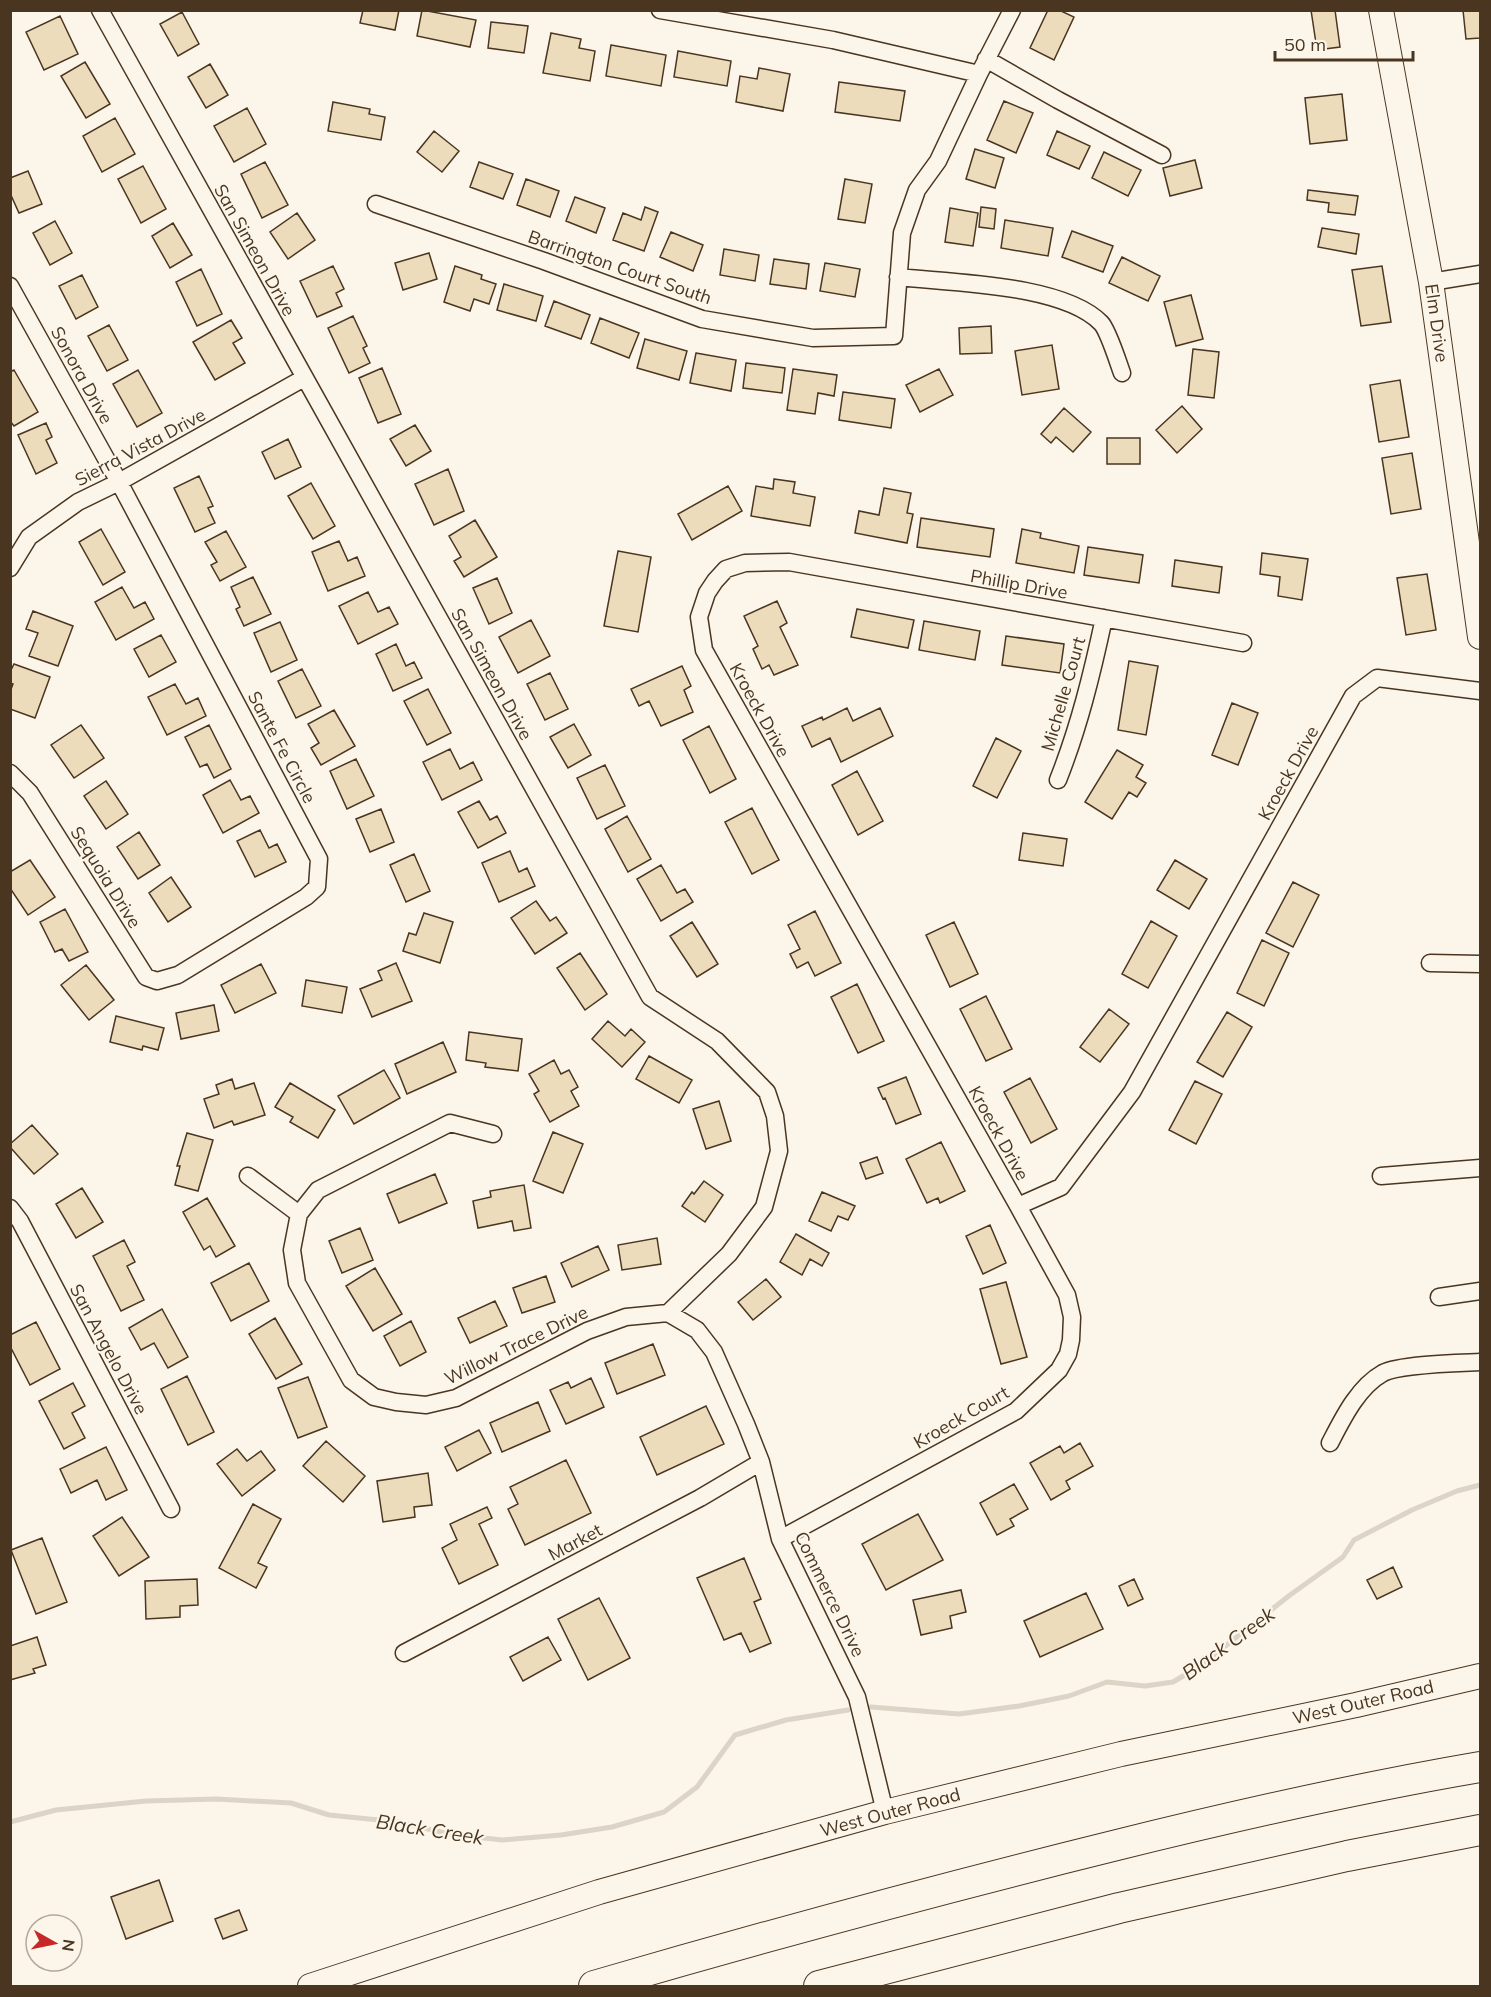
<svg xmlns="http://www.w3.org/2000/svg" width="1491" height="1997" font-family="Mulish,sans-serif">
  <style>
    .lines { fill: none; stroke-linecap: round; stroke-linejoin: round }
    .stream { stroke: #dcd4c6; stroke-width: 5 }
    .building { fill: #ecdcbc; stroke: #4a3520; stroke-width: 1.5 }
    .street-casing { stroke: #4a3520; stroke-width: 19 }
    .secondary-casing { stroke: #4a3520; stroke-width: 26 }
    .highway-casing { stroke: #4a3520; stroke-width: 32 }
    .street { stroke: #fbf6e9; stroke-width: 16 }
    .secondary { stroke: #fbf6e9; stroke-width: 24 }
    .highway { stroke: #fbf6e9; stroke-width: 30 }
    .labels { text-anchor: middle; dominant-baseline: central; stroke-width: 4.5; stroke-linejoin: round; paint-order: stroke }
    .street-label { font-size: 18px; fill: #4a3520; stroke: #fbf6e9 }
    .water-label { font-size: 20px; font-style: italic; fill: #4a3520; stroke: #fbf6e9 }
  </style>
  <rect width="100%" height="100%" fill="#fbf6e9"/>
  <g class="lines">
    <path class="stream" d="M871,1707l88,7 60,-8 50,-10 38,-14 38,4 28,-4 27,-16 90,-71 53,-38 11,-17 58,-30 45,-19 23,-6
      M10,1822l46,-12 90,-9 70,-2 75,4 38,12 70,7 50,12 53,6 59,-5 51,-8 52,-15 33,-25 38,-52 51,-15 62,-10"/>
  </g>
  <path class="building" d="M363,10h36l-4,20 -35,-7z
    M422,10l54,10 -6,27 -53,-11z
    M1048,10h11l15,7 -20,43 -24,-12z
    M1311,10h24l5,37 -23,3z
    M1463,10h17v28l-14,1z
    M182,12l17,32 -21,12 -18,-32z
    M60,16l18,38 -34,16 -18,-38z
    M491,22l37,4 -4,27 -36,-5z
    M551,33l30,6 -2,9 16,3 -5,30 -47,-8z
    M611,45l55,10 -5,31 -55,-10z
    M678,51l53,10 -4,25 -53,-9z
    M85,62l25,42 -24,14 -25,-42z
    M210,64l18,31 -22,13 -18,-31z
    M759,68l31,6 -7,37 -47,-9 4,-26 17,3z
    M839,82l66,9 -5,30 -65,-9z
    M1342,94l5,46 -37,4 -5,-46z
    M1004,101l29,12 -17,40 -29,-13z
    M333,102l37,7 -1,5 16,3 -4,23 -53,-9z
    M247,108l19,36 -32,18 -20,-36z
    M115,118l20,36 -33,18 -19,-36z
    M434,131l25,20 -17,21 -25,-20z
    M1057,131l33,15 -11,23 -32,-14z
    M975,149l29,9 -9,30 -29,-9z
    M1104,152l37,18 -13,26 -36,-18z
    M1195,160l7,28 -32,8 -7,-28z
    M265,162l23,43 -26,13 -21,-44z
    M479,162l34,12 -10,25 -33,-12z
    M143,166l23,43 -25,14 -23,-44z
    M28,171l14,33 -23,9 -9,-20v-15z
    M526,179l33,12 -9,26 -33,-12z
    M845,179l27,5 -7,39 -27,-4z
    M1308,190l50,6 -3,19 -27,-3 1,-9 -22,-3z
    M575,197l30,11 -9,25 -30,-12z
    M645,207l13,5 -14,39 -31,-11 10,-27 18,7z
    M981,207l15,2 -2,20 -15,-2z
    M950,208l28,5 -5,33 -28,-4z
    M297,213l18,27 -27,19 -18,-27z
    M1005,220l48,8 -5,28 -47,-8z
    M55,221l17,32 -22,12 -17,-32z
    M173,223l19,32 -22,13 -18,-32z
    M1322,228l37,6 -3,20 -38,-7z
    M1072,231l41,15 -10,26 -41,-15z
    M671,232l32,13 -10,26 -33,-14z
    M724,249l35,6 -4,26 -35,-6z
    M429,253l8,26 -34,11 -8,-27z
    M1122,257l38,19 -12,25 -39,-18z
    M774,259l35,5 -3,25 -36,-5z
    M825,263l35,6 -5,28 -35,-6z
    M333,266l11,23 -8,4 6,13 -25,11 -17,-36z
    M455,266l27,9 -1,4 15,5 -7,20 -15,-5 -4,12 -26,-9z
    M1382,266l9,56 -30,4 -9,-56z
    M201,269l21,45 -25,12 -21,-44z
    M82,275l16,32 -22,12 -17,-33z
    M504,284l39,12 -7,25 -39,-11z
    M1191,295l12,44 -27,7 -12,-44z
    M554,301l36,14 -9,24 -36,-13z
    M353,316l14,30 -4,2 7,15 -21,10 -21,-45z
    M600,318l39,15 -10,25 -38,-15z
    M231,320l11,18 -9,5 12,20 -30,17 -22,-38z
    M109,325l19,35 -21,11 -19,-35z
    M991,326l1,27 -32,1 -1,-26z
    M645,339l42,12 -8,29 -42,-12z
    M1052,345l7,44 -37,6 -7,-44z
    M1193,349l26,3 -5,46 -26,-3z
    M696,353l40,7 -5,31 -41,-8z
    M746,363l39,5 -3,25 -39,-5z
    M382,368l19,46 -23,9 -19,-45z
    M793,369l44,6 -3,21 -16,-3 -3,21 -28,-4z
    M939,369l14,26 -33,17 -14,-27z
    M14,370l24,42 -24,14 -4,-5v-49z
    M138,370l24,43 -25,14 -24,-43z
    M1400,380l9,57 -30,5 -9,-57z
    M843,392l52,7 -4,29 -52,-8z
    M1182,406l20,23 -25,24 -21,-23z
    M1064,408l27,24 -18,20 -17,-15 -5,6 -10,-9z
    M46,423l6,14 -6,3 11,23 -21,11 -18,-39z
    M415,425l16,26 -25,15 -16,-27z
    M1107,438h33v26h-33z
    M288,439l13,28 -26,12 -13,-27z
    M1412,453l9,56 -30,5 -9,-56z
    M448,469l16,42 -30,14 -19,-41z
    M199,476l14,30 -5,2 7,15 -20,9 -21,-44z
    M774,479l21,3 -2,11 22,4 -5,29 -59,-10 5,-30 17,3z
    M311,483l24,43 -22,13 -25,-43z
    M728,486l14,25 -50,29 -14,-26z
    M884,488l27,5 -4,20 6,1 -6,29 -52,-10 4,-22 20,4z
    M921,518l73,11 -4,28 -73,-10z
    M475,520l22,37 -33,20 -10,-16 7,-4 -12,-21z
    M101,529l24,43 -22,13 -24,-43z
    M1022,529l19,4 -1,5 39,8 -5,27 -58,-10z
    M226,531l20,36 -26,14 -9,-16 6,-3 -12,-20z
    M339,541l9,20 9,-4 8,19 -37,15 -16,-39z
    M1088,547l55,8 -4,28 -55,-8z
    M618,551l33,6 -13,75 -34,-6z
    M1262,553l46,6 -6,41 -24,-4 2,-19 -20,-3z
    M1175,560l47,7 -3,26 -47,-7z
    M1427,574l9,56 -30,5 -9,-57z
    M253,577l18,37 -27,12 -8,-17 4,-2 -9,-20z
    M497,578l15,35 -23,11 -16,-36z
    M122,587l12,21 11,-6 9,17 -38,21 -21,-38z
    M368,592l10,20 11,-5 9,17 -40,20 -19,-38z
    M777,601l10,22 -7,4 18,38 -24,10 -5,-10 -7,4 -9,-20 5,-3 -14,-30z
    M857,609l57,11 -6,28 -57,-11z
    M33,611l40,15 -15,40 -29,-10 9,-23 -12,-4z
    M531,620l19,36 -32,17 -19,-36z
    M924,621l56,10 -5,29 -56,-10z
    M280,622l17,38 -26,12 -17,-39z
    M161,635l15,27 -27,15 -15,-28z
    M1006,636l58,8 -4,29 -58,-8z
    M396,644l10,22 8,-4 8,16 -29,13 -17,-37z
    M1129,661l29,5 -12,69 -28,-5z
    M14,664l36,13 -15,41 -25,-9v-17l3,-8 -3,-1v-11z
    M682,666l9,20 -7,4 9,22 -32,14 -12,-25 -10,5 -8,-17z
    M302,669l19,37 -25,12 -18,-37z
    M550,673l18,36 -23,11 -18,-36z
    M175,684l11,20 12,-6 8,18 -39,19 -19,-38z
    M428,689l23,44 -24,12 -23,-44z
    M1232,703l26,10 -20,52 -26,-10z
    M847,708l6,13 27,-13 13,28 -52,26 -11,-24 -18,9 -10,-21 20,-9 1,3z
    M334,710l21,36 -34,19 -10,-17 8,-5 -11,-19z
    M574,724l17,31 -23,13 -18,-31z
    M81,725l23,33 -30,20 -23,-33z
    M209,725l22,44 -17,9 -7,-14 -7,3 -15,-30z
    M709,726l27,53 -26,14 -27,-53z
    M996,738l25,13 -24,47 -24,-12z
    M450,749l10,20 13,-7 9,18 -40,20 -19,-38z
    M1117,750l26,15 -7,12 10,6 -9,14 -8,-5 -17,27 -27,-17z
    M356,759l18,37 -27,13 -17,-38z
    M605,765l20,41 -28,13 -20,-41z
    M857,771l26,50 -25,14 -26,-50z
    M230,780l11,20 9,-4 9,17 -36,20 -20,-38z
    M106,781l22,33 -22,15 -22,-33z
    M479,801l11,19 7,-4 9,17 -28,15 -20,-36z
    M752,808l27,52 -27,14 -27,-52z
    M381,809l13,33 -24,10 -14,-33z
    M627,816l24,43 -23,13 -23,-43z
    M260,830l9,18 8,-4 9,18 -31,15 -18,-36z
    M139,832l21,33 -22,14 -21,-32z
    M1023,833l44,6 -4,27 -44,-6z
    M510,851l9,21 8,-4 8,18 -36,16 -17,-39z
    M414,854l16,37 -24,11 -16,-37z
    M30,860l25,37 -27,18 -18,-27v-16z
    M1175,860l32,19 -18,30 -32,-19z
    M661,865l16,28 8,-4 8,13 -32,19 -24,-42z
    M171,877l20,30 -23,15 -19,-29z
    M1293,882l26,13 -26,52 -27,-14z
    M536,901l14,20 6,-4 11,16 -32,21 -24,-36z
    M65,909l23,43 -19,9 -7,-12 -7,3 -15,-30z
    M815,911l26,52 -26,13 -7,-14 -11,6 -7,-14 10,-5 -12,-24z
    M424,913l29,9 -13,41 -37,-12 6,-18 7,2z
    M1151,921l26,15 -29,52 -26,-14z
    M692,922l26,42 -21,13 -27,-41z
    M954,922l24,52 -28,13 -24,-52z
    M1262,940l27,13 -25,53 -27,-13z
    M580,953l27,41 -22,16 -28,-42z
    M396,963l16,38 -40,16 -12,-28 22,-9 -4,-9z
    M261,964l15,29 -41,20 -14,-28z
    M86,965l28,35 -25,20 -28,-35z
    M306,980l41,7 -5,26 -40,-7z
    M857,984l27,57 -26,12 -27,-56z
    M986,996l26,53 -26,12 -26,-52z
    M214,1005l5,26 -38,8 -5,-26z
    M1109,1009l20,15 -29,38 -20,-15z
    M1227,1012l25,15 -29,50 -26,-15z
    M116,1016l48,12 -6,22 -15,-4 -1,4 -32,-8z
    M608,1021l17,15 6,-7 14,13 -23,25 -30,-28z
    M469,1032l53,7 -4,32 -33,-4 1,-4 -20,-3z
    M443,1042l13,30 -49,22 -12,-30z
    M649,1056l43,24 -13,23 -43,-24z
    M554,1060l7,14 8,-4 9,17 -7,4 8,15 -29,16 -16,-28 5,-3 -10,-17z
    M384,1070l16,28 -46,26 -16,-28z
    M906,1077l15,37 -25,10 -11,-26 -2,1 -5,-11z
    M1030,1078l27,51 -26,14 -27,-51z
    M232,1079l3,10 19,-6 11,32 -31,10 -2,-4 -18,7 -10,-29 15,-5 -3,-9z
    M1195,1081l27,13 -26,50 -27,-14z
    M290,1083l45,27 -17,28 -28,-16 3,-5 -18,-10z
    M719,1101l12,40 -25,8 -13,-40z
    M32,1125l26,29 -24,20 -24,-27v-3z
    M553,1132l30,12 -20,49 -30,-12z
    M187,1133l26,7 -15,51 -23,-6 5,-19h-3z
    M941,1142l24,49 -25,12 -2,-5 -11,5 -21,-44z
    M877,1157l6,16 -17,6 -6,-16z
    M435,1174l12,29 -48,20 -12,-29z
    M704,1181l19,14 -18,27 -23,-16 10,-14 2,2z
    M524,1185l7,43 -17,3 -2,-10 -34,7 -5,-27 18,-4 -1,-6z
    M82,1188l21,34 -27,16 -20,-34z
    M822,1192l33,14 -7,14 -10,-4 -7,15 -22,-10z
    M207,1198l28,48 -19,11 -6,-11 -6,4 -21,-38z
    M990,1225l16,38 -23,11 -17,-38z
    M360,1228l13,32 -31,13 -13,-32z
    M796,1234l33,19 -7,13 -12,-7 -8,16 -22,-13z
    M657,1238l4,26 -39,6 -4,-25z
    M124,1240l11,22 -8,4 17,34 -23,11 -28,-55z
    M598,1246l11,24 -37,17 -11,-24z
    M249,1263l20,38 -38,20 -20,-38z
    M375,1268l27,46 -29,17 -27,-45z
    M546,1276l9,26 -33,11 -9,-25z
    M766,1279l15,18 -28,23 -15,-18z
    M1006,1282l21,75 -26,7 -21,-75z
    M495,1301l12,25 -37,17 -12,-25z
    M162,1309l26,48 -20,11 -14,-25 -13,7 -12,-22z
    M275,1318l27,46 -26,15 -27,-45z
    M411,1321l15,31 -26,14 -16,-30z
    M36,1322l24,47 -30,16 -20,-39v-11z
    M653,1344l12,31 -48,19 -12,-31z
    M187,1376l27,56 -26,13 -27,-56z
    M308,1377l19,50 -29,11 -20,-50z
    M591,1378l13,29 -38,17 -16,-34 18,-8 3,6z
    M73,1383l12,23 -13,7 13,25 -21,11 -25,-48z
    M538,1402l12,29 -48,21 -12,-29z
    M706,1406l18,38 -67,31 -17,-38z
    M479,1430l12,23 -34,18 -12,-24z
    M326,1441l39,35 -22,26 -40,-36z
    M1080,1443l13,23 -27,15 4,8 -19,11 -21,-37 30,-17 4,7z
    M106,1447l21,43 -21,10 -9,-20 -26,13 -11,-24z
    M237,1449l10,12 14,-10 14,19 -33,26 -25,-32z
    M566,1460l25,53 -66,32 -17,-36 10,-5 -8,-17z
    M428,1473l4,32 -18,2 1,10 -32,5 -6,-41z
    M1014,1484l14,25 -18,10 4,7 -17,9 -17,-32z
    M253,1504l28,15 -23,44 9,4 -11,21 -37,-20z
    M487,1507l5,11 -13,6 19,41 -39,19 -17,-36 15,-8 -7,-16z
    M918,1514l25,46 -57,30 -24,-46z
    M122,1517l27,40 -30,19 -26,-40z
    M42,1538l25,64 -31,12 -25,-64z
    M744,1558l17,41 -7,3 17,41 -21,9 -9,-19 -17,7 -27,-62z
    M1393,1567l9,20 -25,12 -10,-19z
    M197,1579l1,26 -18,1v11l-34,2 -1,-38z
    M1134,1579l9,20 -15,7 -9,-20z
    M961,1590l5,22 -16,4 2,12 -31,7 -8,-35z
    M1086,1593l17,36 -63,28 -16,-36z
    M599,1598l31,60 -42,22 -30,-61z
    M37,1637l9,28 -13,4 2,4 -25,7v-34z
    M548,1637l13,23 -38,21 -13,-24z
    M159,1880l14,41 -47,18 -15,-42z
    M239,1910l8,20 -24,9 -8,-20z"/>
  <g class="lines">
    <g class="street-casing">
      <path id="street" d="M100,10l550,987 67,44 50,51 8,24 4,35 -15,56 -35,47 -61,59
        M660,10l173,30 146,34
        M986,59l72,41 104,55
        M376,204l168,57 158,58 111,19 81,-2 8,-103 15,-43 21,-29 41,-87 33,-64
        M898,277c54,6 165,7 203,46 7,7 17,39 21,50
        M1431,282l49,-8
        M10,286l109,196 200,377 -2,28 -11,10 -128,78 -21,6 -11,-4 -116,-184 -20,-20
        M10,568l19,-31 49,-35 41,-20 185,-104
        M1058,780c21,-53 34,-106 46,-162
        M1430,963l50,1
        M248,1176l51,38 -7,36 5,33 54,97 23,17 22,5 30,3 30,-7 131,-67 39,-14 42,-4
        M1381,1176l99,-8
        M1018,1206l43,-19 71,-95 221,-396 24,-18 103,13
        M10,1208l10,13 151,288
        M299,1214l19,-24 132,-67 43,11
        M1439,1297l41,-6
        M668,1313l29,17 17,22 32,72 15,38 19,77 77,158 28,115
        M1330,1443c13,-25 28,-56 53,-70 17,-9 76,-10 97,-11
        M780,1539l236,-128 43,-41 9,-16 3,-14 1,-23 -5,-22 -49,-89 -314,-556 -5,-33 8,-24 8,-12 11,-12 19,-6 44,-1 454,81
        M404,1653l296,-155 61,-36"/>
    </g>
    <g class="secondary-casing">
      <path id="secondary" d="M1381,10l50,272 49,355
        M310,1986l289,-94 286,-80 236,-58 235,-49 124,-29"/>
    </g>
    <g class="highway-casing">
      <path id="highway" d="M594,1986c172,-50 345,-97 519,-140 121,-30 244,-58 367,-79
        M819,1986l300,-78 228,-52 133,-26"/>
    </g>
    <use href="#street" class="street"/>
    <use href="#secondary" class="secondary"/>
    <use href="#highway" class="highway"/>
  </g>
  <g class="labels">
    <g class="street-label">
      <text transform="translate(255 250) rotate(61)">San Simeon Drive</text>
      <text transform="translate(620 267) rotate(19)">Barrington Court South</text>
      <text transform="translate(1437 323) rotate(82)">Elm Drive</text>
      <text transform="translate(82 375) rotate(61)">Sonora Drive</text>
      <text transform="translate(140 447) rotate(-28)">Sierra Vista Drive</text>
      <text transform="translate(1019 584) rotate(10)">Phillip Drive</text>
      <text transform="translate(492 674) rotate(61)">San Simeon Drive</text>
      <text transform="translate(1063 694) rotate(-74)">Michelle Court</text>
      <text transform="translate(760 710) rotate(61)">Kroeck Drive</text>
      <text transform="translate(282 747) rotate(62)">Sante Fe Circle</text>
      <text transform="translate(1288 773) rotate(-61)">Kroeck Drive</text>
      <text transform="translate(106 877) rotate(58)">Sequoia Drive</text>
      <text transform="translate(999 1133) rotate(61)">Kroeck Drive</text>
      <text transform="translate(516 1345) rotate(-26)">Willow Trace Drive</text>
      <text transform="translate(109 1349) rotate(62)">San Angelo Drive</text>
      <text transform="translate(961 1417) rotate(-30)">Kroeck Court</text>
      <text transform="translate(575 1542) rotate(-28)">Market</text>
      <text transform="translate(830 1594) rotate(64)">Commerce Drive</text>
      <text transform="translate(1363 1702) rotate(-13)">West Outer Road</text>
      <text transform="translate(890 1812) rotate(-15)">West Outer Road</text>
    </g>
    <g class="water-label">
      <text transform="translate(1228 1643) rotate(-36)">Black Creek</text>
      <text transform="translate(430 1829) rotate(9)">Black Creek</text>
    </g>
  </g>
  <rect width="1491" height="1997" fill="none" stroke="#4a3520" stroke-width="24"/>
  <g transform="translate(54 1943) rotate(99)"><circle r="28" fill="#fbf6e9" stroke="#b4a999" stroke-width="1.5"/>
  <path d="M0-4.5L10 22L0 15L-10 22Z" fill="#c62828"/>
  <text y="-9" font-size="16" font-weight="bold" text-anchor="middle" fill="#4a3520">N</text>
  </g>
  <path d="M1275 51v9h138v-9" fill="none" stroke="#4a3520" stroke-width="3"/>
  <text x="1284" y="51" font-size="18" fill="#4a3520" stroke="#fbf6e9" stroke-width="4.5" paint-order="stroke">50 m</text>
</svg>
